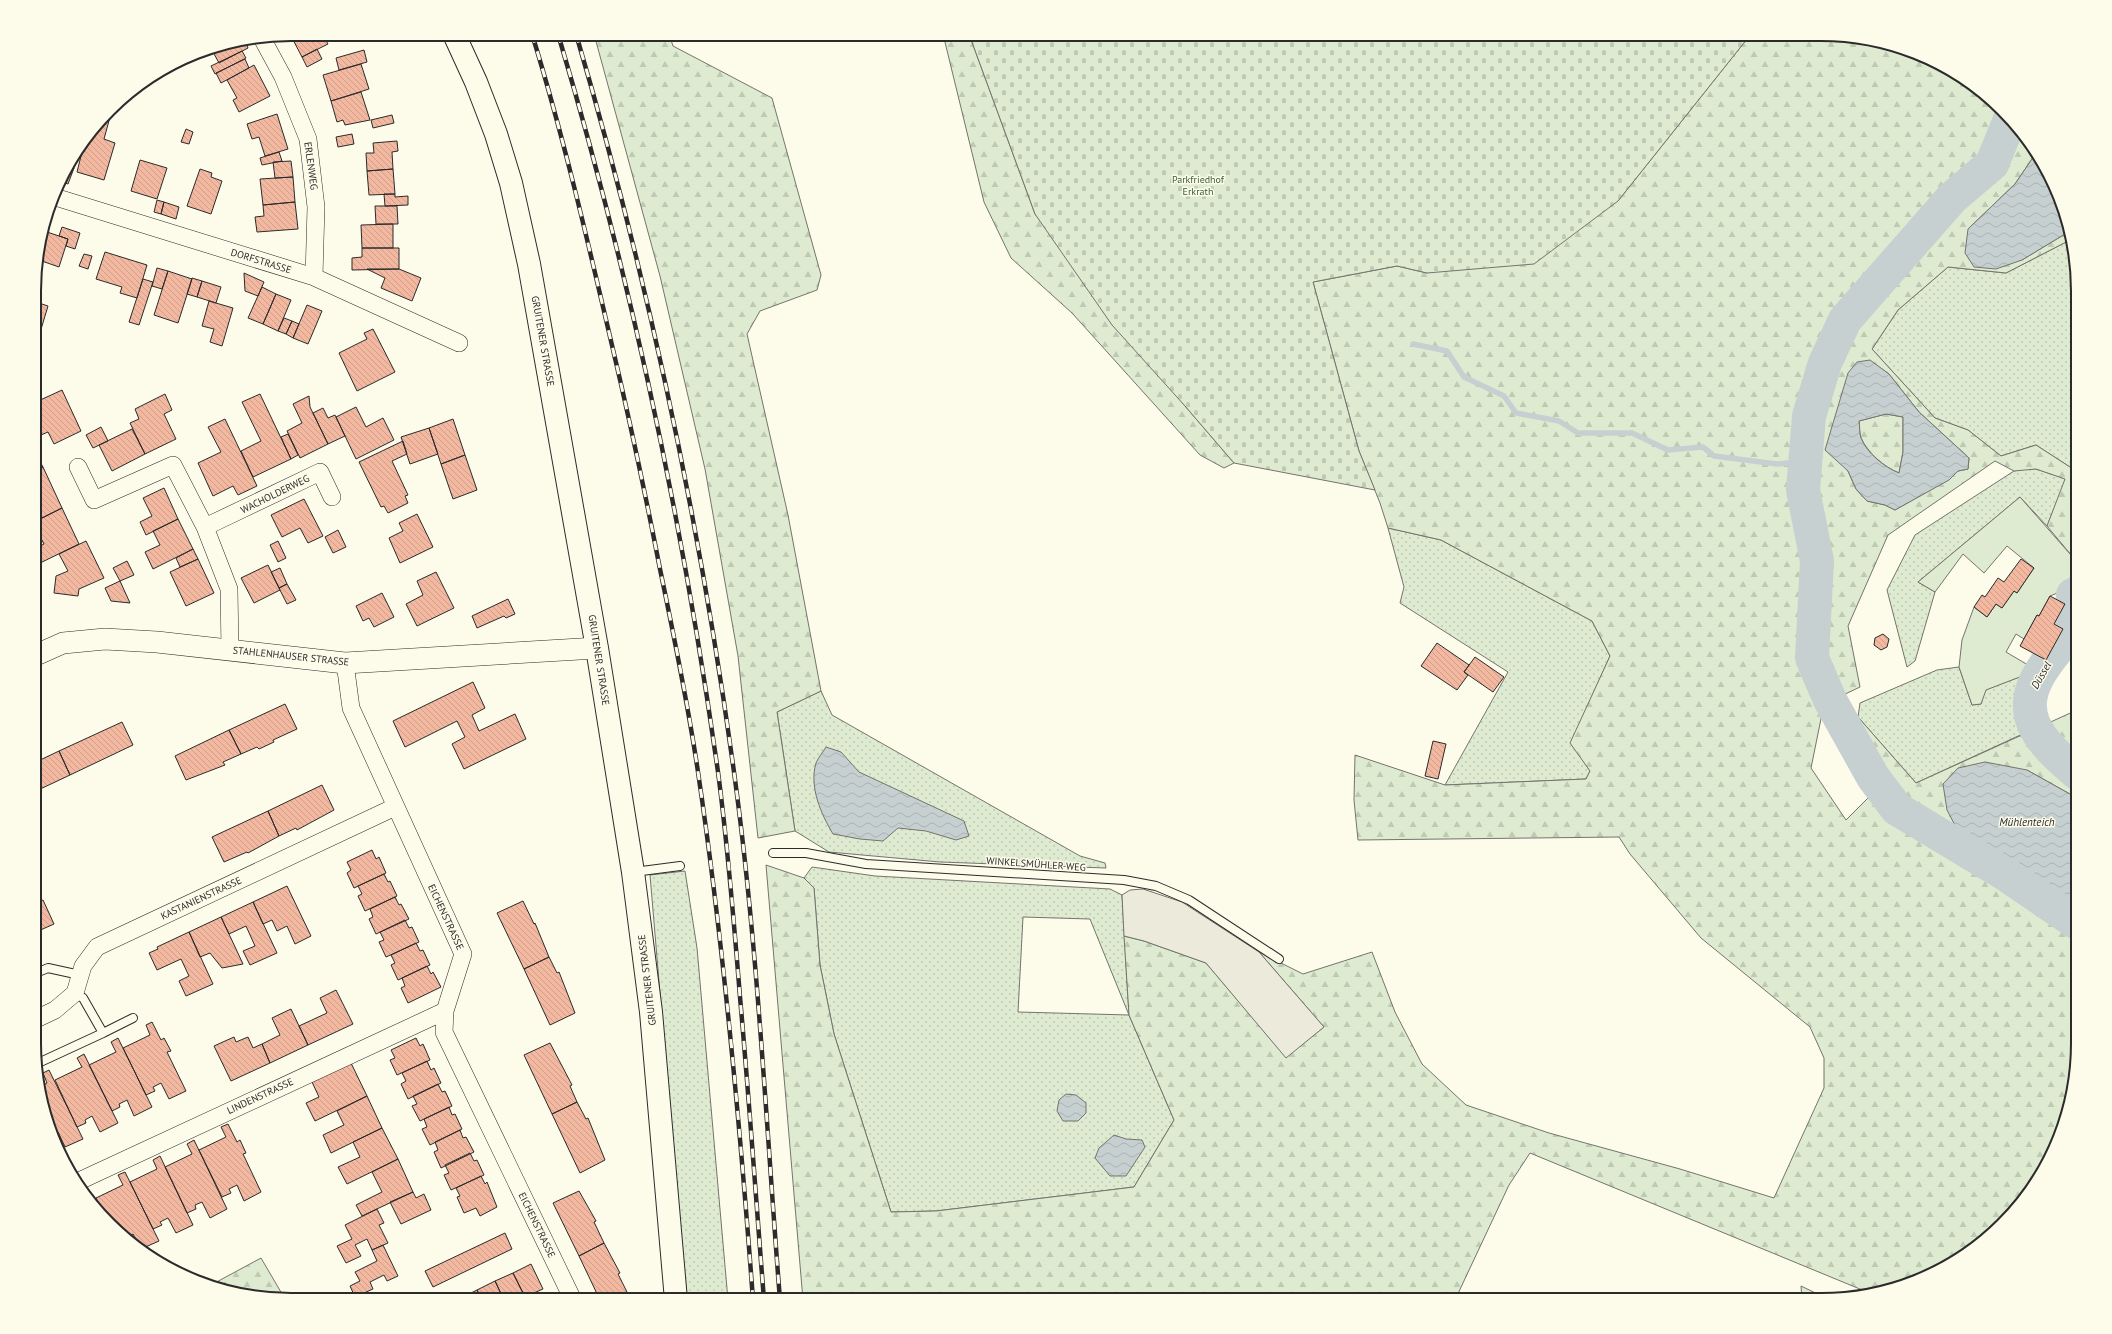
<svg xmlns="http://www.w3.org/2000/svg" width="2112" height="1334" font-family="'PT Sans',sans-serif">
  <style>
    .grass { fill: url(#grass-dots); stroke: #74746e; fill-rule: evenodd }
    .forest { fill: url(#forest-firs); stroke: #74746e; fill-rule: evenodd }
    .cemetery { fill: url(#cemetery-stones); stroke: #74746e }
    .garden { fill: #deebd1; stroke: #74746e }
    .parking { fill: #eceadb; stroke: #74746e }
    .water { fill: url(#water-waves); stroke: #74746e; fill-rule: evenodd }
    .lines { fill: none; stroke-linecap: round; stroke-linejoin: round }
    .stream { stroke: #c7d0d0; stroke-width: 5.5 }
    .river { stroke: #c7d0d0; stroke-width: 34 }
    .building { fill: url(#building-back-hatch); stroke: #2b2b2b }
    .service-casing { stroke: #2b2b2b; stroke-width: 10 }
    .minor-casing { stroke: #2b2b2b; stroke-width: 18 }
    .tertiary-casing { stroke: #2b2b2b; stroke-width: 22 }
    .secondary-casing { stroke: #2b2b2b; stroke-width: 24 }
    .service { stroke: #fdfbea; stroke-width: 8 }
    .minor { stroke: #fdfbea; stroke-width: 17 }
    .tertiary { stroke: #fdfbea; stroke-width: 21 }
    .secondary { stroke: #fdfbea; stroke-width: 22 }
    .rail-casing { stroke: #2b2b2b; stroke-width: 4.5 }
    .rail { stroke: #fdfbea; stroke-width: 3; stroke-dasharray: 9; stroke-linecap: butt }
    .labels { text-anchor: middle; dominant-baseline: central; stroke-width: 3; stroke-linejoin: round; paint-order: stroke }
    .street-label { font-size: 10px; fill: #2b2b2b; stroke: #fdfbea }
    .park-label { font-size: 10px; fill: #34623c; stroke: #fdfbea }
    .water-label { font-size: 11px; font-style: italic; fill: #2b2b2b; stroke: #fdfbea }
    .rim { fill: none; stroke: #2b2b2b; stroke-width: 2 }
  </style>
  <defs>
    <pattern id="grass-dots" width="8" height="8" patternUnits="userSpaceOnUse"><rect width="8" height="8" fill="#deebd1"/><path d="M2 2h.1M6 6h.1" fill="none" stroke="#bfcab4" stroke-width="1.8" stroke-linecap="round"/></pattern>
    <pattern id="forest-firs" width="22" height="20" patternUnits="userSpaceOnUse"><rect width="22" height="20" fill="#deebd1"/><path d="M5 1l3.5 6h-7zM16 11l3.5 6h-7z" fill="#bfcab4"/></pattern>
    <pattern id="cemetery-stones" width="16" height="16" patternUnits="userSpaceOnUse"><rect width="16" height="16" fill="#deebd1"/><path d="M2 7V4a2 2 0 0 1 4 0v3zM10 15v-3a2 2 0 0 1 4 0v3z" fill="#bfcab4"/></pattern>
    <pattern id="water-waves" width="16" height="10" patternUnits="userSpaceOnUse"><rect width="16" height="10" fill="#c7d0d0"/><path d="M0 5q4-4 8 0t8 0" fill="none" stroke="#abb3b3"/></pattern>
    <pattern id="building-back-hatch" width="6" height="6" patternUnits="userSpaceOnUse"><rect width="6" height="6" fill="#f2b8a0"/><path d="M-1 5l2 2M0 0l6 6M5-1l2 2" fill="none" stroke="#d09e8a"/></pattern>
  </defs>
  <rect width="100%" height="100%" fill="#fdfbea"/>
  <path class="grass" d="M2072,239l5,36v193l-4,1 -37,-24 -35,11 -33,-26 -33,-12 -63,-69 26,-39 50,-43 58,6z
    M2025,469h11l30,10 -19,47 -27,-29 -102,85 17,10 -20,69 -8,6 -20,-77 28,-55 99,-64z
    M1388,528l53,12 151,81 18,35 -39,87 19,28 -4,8 -141,6 63,-113 -108,-69 4,-16z
    M1959,667l13,38 9,-1 4,-14 45,-17 -7,32 6,26 -113,52 -58,-66 2,-14 77,-33z
    M821,691l11,24 248,141 25,7 1,5 -166,-6 -111,-10 -34,-21 -18,-119z
    M812,867l63,9 235,13 12,6 7,120 45,105 -40,67 -198,24 -45,1 -57,-178 -14,-69 -6,-77 -10,-10zM1023,917l67,2 39,96 -111,-3z
    M685,871l12,77 31,352h-42l-36,-425z"/>
  <path class="forest" d="M594,34h75l4,12 99,52 49,177 -4,15 -57,21 -13,23 41,181 33,176 -44,21 18,119 -37,7 -20,-182 -33,-187 -45,-193z
    M943,34h26l66,180 150,192 49,57 -10,5 -24,-13 -128,-142 -61,-55 -27,-56z
    M1751,34h70l82,14 60,29 51,45 22,31 -21,31 -47,45 54,31 48,-29 2,8 -66,34 -58,-6 -50,43 -26,39 63,69 33,12 33,26 35,-11 37,24 4,-1v94l-30,-36 18,-47 -29,-10 -22,2 -19,-10 -107,74 -40,91 12,61 -36,17 -13,64 35,52 32,-32 -39,-61 19,-10 58,66 161,-73v88l-50,-28 38,130 12,9v150l-13,66 -29,60 -45,51 -41,30 -62,25 -15,3 -342,-141 -21,32 -54,115h-652l-37,-435 38,13 10,10 6,77 14,69 57,178 45,-1 198,-24 40,-67 -45,-105 -5,-79 20,5 62,22 80,94 38,-30 -65,-75 44,22 69,-22 23,60 27,52 44,41 83,28 131,36 94,29 50,-110v-30l-14,-31 -109,-89 -71,-84 -11,-17 -261,3 -4,-40 1,-45 90,30 141,-6 4,-8 -20,-28 40,-87 -18,-35 -151,-81 -53,-12 -8,-25 -21,-52 -46,-169 84,-16 30,7 191,-72zM1869,360l20,14 30,38 50,46 -1,11 -10,2 -10,9 -53,30 -10,-5 -18,-4 -11,-12 -8,-18z
    M1886,414l17,3v35l-4,21c-15,-6 -31,-20 -38,-35 -2,-5 -1,-12 -2,-17z
    M261,1258l24,41 -60,-8 -14,-6z
    M1801,1286l27,13h-26z"/>
  <path class="cemetery" d="M969,34h782l-133,167 -84,63 -107,9 -30,-7 -84,16 46,169 16,39 -141,-27 -49,-57 -73,-81 -77,-111z"/>
  <path class="garden" d="M2020,497l57,65v23l-27,11 -11,20 -2,-1 -13,24 -8,-5 -10,18 27,16 -3,5 -44,17 -5,14 -9,1 -13,-38 3,-27 12,-33 13,10 9,-13 6,4 12,-17 3,2 17,-25 -27,-22 -23,27 -21,-19 -28,38 -17,-10z"/>
  <path class="parking" d="M1143,889l39,13 77,50 65,75 -38,31 -80,-95 -62,-22 -20,-5 -2,-41 8,-5z"/>
  <path class="water" d="M2036,153l8,10 26,68 -48,29 -26,9 -22,-2 -9,-14 3,-24 47,-45z
    M1870,360l19,14 30,38 50,46 -1,11 -10,2 -9,9 -54,30 -10,-5 -18,-4 -11,-12 -8,-18 -23,-21 23,-77 9,-11zM1886,414l17,3v35l-4,21c-15,-6 -32,-20 -38,-35 -2,-5 -1,-12 -2,-17z
    M826,747l15,5 18,20 105,49 5,15 -13,4 -30,-9 -28,-3 -15,13 -23,-2 -27,-5c-12,-20 -24,-47 -17,-71 2,-5 7,-11 10,-16z
    M1985,762l42,8 50,28v111l-118,-76 -12,-23 -4,-26 15,-16z
    M1066,1094l10,1 10,8v10l-8,8h-15l-6,-10 2,-11z
    M1114,1135l12,4 16,1 3,7 -19,29h-16l-15,-18 4,-10z"/>
  <g class="lines">
    <path class="stream" d="M1413,344l34,7 17,26 40,19 12,17 43,8 19,12h54l36,17 35,-3 11,9 63,8 28,-3"/>
    <path class="river" d="M2013,120l-4,2 -17,42 -40,34 -107,122 -20,43 -16,53 -6,74 14,71 -5,97 18,42 43,77 24,32 108,65 72,49
      M2077,593l-4,2c-1,9 1,21 -1,30 -3,11 -19,29 -26,39 -35,48 -8,76 31,109"/>
  </g>
  <path class="building" d="M290,34h32l6,10 -26,13z
    M246,43l2,5 -29,15 -7,-13z
    M317,49l5,10 -15,8 -5,-10z
    M364,50l3,12 -28,8 -3,-12z
    M242,51l4,7 -31,16 -4,-8z
    M245,59l4,9 -28,15 -5,-10z
    M361,64l8,25 -38,12 -8,-26z
    M254,65l16,31 -31,16 -6,-12 4,-2 -10,-18z
    M361,92l9,28 -25,5 -2,-5 -6,2 -6,-21z
    M277,114l11,35 -23,7 -6,-19 -7,2 -5,-15z
    M392,115l2,8 -21,5 -2,-8z
    M108,116l2,1 -6,22 11,4 -11,37 -27,-8 6,-24z
    M186,129l7,3 -4,12 -8,-2z
    M352,134l2,10 -16,3 -2,-10z
    M397,141l1,10 -6,1 1,17 -26,2 -1,-18h8l-1,-10z
    M279,152l3,9 -20,4 -2,-7z
    M140,160l27,8 -10,31 -26,-8z
    M291,161l2,16 -18,1 -2,-16z
    M69,166l5,2 -6,16 -9,-3z
    M200,169l12,4 -1,4 11,4 -11,33 -24,-8z
    M393,169l2,25 -26,1 -2,-24z
    M293,177l2,25 -32,3 -3,-26z
    M384,194h11v3l13,-1v9l-23,1z
    M157,200l7,2 -3,12 -7,-2z
    M164,202l15,5 -3,12 -15,-5z
    M295,202l3,27 -41,3 -2,-15 9,-1 -1,-11z
    M375,206h22l1,18h-22z
    M393,224v24h-31l-1,-23z
    M62,227l18,6 -5,16 -9,-3 2,-7 -9,-3z
    M44,231l24,8 -9,28 -23,-8z
    M362,248h37v21l-47,1v-12l10,-1z
    M105,252l42,13 -10,33 -17,-5 2,-6 -26,-8z
    M84,254l8,2 -4,13 -9,-3z
    M157,268l11,3 -6,18 -10,-3z
    M367,269h32l22,9 -9,23 -31,-13 4,-10z
    M168,271l24,8 -14,44 -24,-8z
    M244,273l20,9 -6,14 -13,-5z
    M192,278l10,3 -5,16 -10,-3z
    M143,279l10,3 -14,43 -10,-3z
    M202,281l19,6 -5,16 -19,-6z
    M262,287l14,7 -13,30 -15,-6z
    M276,294l15,6 -13,31 -15,-7z
    M209,301l24,7 -11,38 -12,-4 4,-13 -12,-3z
    M36,302l12,4 -9,30 -3,-1z
    M307,305l15,6 -14,33 -15,-6z
    M284,318l8,3 -6,13 -8,-3z
    M292,321l7,3 -6,14 -7,-4z
    M373,329l22,43 -38,19 -18,-38 28,-14 -3,-6z
    M62,390l19,41 -27,13 -6,-12 -7,3 -5,-10v-23z
    M165,394l7,16 -8,4 12,25 -31,15 -15,-31 9,-4 -4,-10z
    M260,394l31,65 -38,18 -12,-26 20,-10 -19,-39z
    M309,396l1,11 18,37 -28,14 -13,-27 15,-8 -9,-19z
    M356,407l10,20 17,-9 11,22 -38,19 -20,-42z
    M323,408l5,10 7,-3 10,21 -17,8 -15,-31z
    M225,419l32,67 -19,9 -5,-9 -20,10 -15,-33 23,-11 -13,-25z
    M453,419l12,36 -24,9 -12,-36z
    M101,427l7,14 -15,7 -7,-13z
    M429,428l9,26 -28,10 -9,-27z
    M132,429l13,25 -33,17 -13,-26z
    M288,434l10,21 -7,4 -10,-22z
    M403,441l4,13 -15,7 16,34 -3,1 3,7 -20,10 -4,-7 -3,1 -22,-45z
    M465,455l12,35 -24,9 -12,-35z
    M38,458l5,9 -7,4v-12z
    M43,467l19,41 -26,13v-50z
    M164,488l14,31 -32,16 -6,-13 12,-6 -9,-18z
    M304,499l19,37 -15,7 -8,-15 -18,9 -11,-22z
    M62,508l17,36 -43,21v-17l8,-4 -8,-15v-8z
    M417,514l16,33 -33,16 -11,-25 14,-7 -4,-8z
    M178,519l15,30 -40,20 -8,-17 15,-7 -7,-14z
    M338,530l8,17 -13,6 -8,-16z
    M86,541l18,37 -25,11 -1,7 -24,-3 2,-17 12,-5 -9,-17z
    M278,541l8,17 -8,4 -8,-17z
    M193,549l5,10 -18,8 -4,-9z
    M198,559l16,34 -28,13 -16,-34z
    M2021,559l13,9 -17,25 -3,-2 -12,17 -6,-4 -9,13 -13,-10 8,-12 3,2 13,-19 6,4z
    M127,561l7,14 -14,6 -7,-13z
    M268,565l12,25 -26,13 -13,-25z
    M280,568l7,16 -8,4 -8,-16z
    M436,572l18,36 -37,18 -11,-22 17,-9 -6,-14z
    M120,581l10,22 -19,-2 -6,-13z
    M287,584l9,16 -9,4 -8,-16z
    M382,593l12,24 -20,10 -5,-9 -6,3 -7,-15z
    M2050,596l15,8 -11,20 9,5 -17,31 -26,-14 17,-31 2,1z
    M508,599l7,15 -9,4 -2,-2 -27,12 -5,-12z
    M1883,634l6,5 -2,8 -6,3 -7,-5 1,-7z
    M1437,643l32,22 -5,7 4,3 -11,15 -36,-24z
    M1475,657l29,20 -11,15 -29,-20z
    M473,682l12,26 -13,7 7,16 36,-17 11,25 -62,30 -12,-25 13,-7 -8,-16 -52,26 -12,-26z
    M285,704l12,25 -24,11 1,2 -15,7 -2,-2 -16,7 -12,-24z
    M122,722l11,23 -63,30 -11,-24z
    M229,730l12,24 -18,8 2,3 -39,15 -11,-24z
    M1433,741l13,3 -8,35 -13,-3z
    M59,751l11,24 -34,16v-29z
    M322,785l12,25 -37,20 -1,-2 -17,8 -11,-25z
    M268,811l11,25 -31,17 -1,-1 -23,10 -12,-25z
    M372,850l4,9 3,-2 7,16 -32,15 -7,-15 4,-3 -4,-8z
    M384,874l4,8 2,-1 7,15 -32,15 -7,-15 4,-2 -4,-8z
    M287,886l24,50 -16,8 -8,-18 -10,5 -5,-11 -9,4 -10,-22z
    M395,897l4,8 2,-1 8,15 -33,15 -7,-15 4,-2 -3,-8z
    M43,900l11,24 -18,8v-29z
    M523,901l11,23 1,-1 14,34 -25,12 -27,-56z
    M253,902l24,51 -27,12 -7,-14 12,-5 -9,-20 -17,8 -8,-17z
    M221,917l8,17 14,30 -21,4 -12,-15 -10,4 -11,-25z
    M405,920l4,8 3,-1 7,15 -33,15 -7,-15 5,-2 -4,-8z
    M189,932l24,52 -27,12 -7,-15 10,-5 -8,-17 -24,11 -8,-17 9,-4 -1,-2z
    M416,943l4,8 3,-1 7,15 -32,15 -7,-15 4,-2 -4,-8z
    M549,957l8,16 2,-1 16,41 -25,12 -26,-56z
    M427,966l4,8 2,-2 8,15 -33,16 -7,-15 4,-2 -3,-8z
    M336,990l17,34 -45,21 -9,-19 28,-13 -7,-15z
    M291,1009l17,36 -38,18 -8,-19 18,-9 -8,-17z
    M152,1022l9,18 3,-2 7,13 -4,1 19,39 -17,8 -8,-16 -8,4 2,4 -9,4 -23,-47 27,-13 -4,-10z
    M234,1037l2,5 12,-5 5,11 9,-4 8,19 -39,18 -17,-35z
    M118,1038l34,69 -18,9 -7,-16 -8,4 1,3 -8,4 -23,-46 27,-13 -5,-10z
    M416,1038l4,8 3,-2 7,16 -33,15 -7,-15 5,-2 -4,-8z
    M550,1043l22,42 -2,1 7,16 -25,12 -28,-59z
    M84,1054l34,69 -18,9 -8,-16 -7,4 1,3 -9,4 -22,-47 27,-13 -5,-9z
    M427,1061l4,9 3,-2 7,15 -33,16 -7,-15 5,-3 -4,-8z
    M351,1063l16,33 -52,25 -9,-18 13,-6 -7,-15z
    M49,1070l34,69 -18,8 -7,-15 -2,1 -16,-46 7,-4 -4,-10z
    M438,1084l4,8 3,-1 7,15 -32,15 -8,-15 5,-2 -4,-8z
    M367,1096l15,32 -51,25 -8,-18 21,-10 -7,-14z
    M577,1102l9,17 2,-1 17,42 -25,13 -28,-59z
    M449,1107l3,8 3,-1 7,15 -32,16 -8,-16 5,-2 -3,-8z
    M228,1124l9,18 3,-2 6,13 -3,1 18,38 -17,9 -7,-16 -8,4 2,4 -9,4 -23,-47 27,-13 -5,-10z
    M382,1128l16,31 -51,25 -9,-17 22,-10 -7,-15z
    M460,1130l3,8 3,-1 8,15 -33,16 -7,-16 4,-2 -3,-8z
    M194,1140l33,69 -17,9 -8,-16 -7,3 1,4 -9,4 -22,-46 27,-13 -5,-10z
    M470,1153l4,8 3,-1 7,15 -33,15 -7,-15 5,-2 -4,-8z
    M160,1156l33,69 -17,8 -8,-15 -8,4 2,3 -9,4 -23,-47 27,-13 -4,-9z
    M398,1159l15,33 -51,24 -6,-11 26,-13 -10,-20z
    M125,1172l34,69 -18,8 -8,-15 -7,4 -17,-14 -13,-26 27,-13 -5,-10z
    M481,1176l4,8 2,-2 10,25 -17,9 -4,-8 -12,5 -7,-16 3,-1 -4,-8z
    M579,1191l17,30 -2,1 10,21 -25,13 -26,-53z
    M413,1192l3,6 8,-4 7,16 -30,14 -11,-22z
    M377,1209l7,14 -5,2 9,18 -16,7 -5,-11 -12,6 6,11 -15,7 -9,-17 15,-7 -7,-14z
    M505,1233l7,16 -79,38 -8,-16z
    M604,1243l16,30 -2,1 11,22 -7,4h-22l-21,-44z
    M383,1245l15,31 -11,5 -3,-6 -14,7 3,7 -18,8 -5,-11 10,-5 -5,-9 22,-11 -5,-11z
    M531,1264l12,25 -18,8 -12,-24z
    M513,1273l12,24 -6,3h-15l-9,-19z
    M495,1281l9,19h-22l-5,-10z
    M477,1290l5,10h-23v-1z"/>
  <g class="lines">
    <g class="service-casing">
      <path id="service" d="M773,853h33l60,11 258,16 32,6 33,14 90,59
        M634,872l46,-6
        M36,973l12,-5 32,7
        M103,1033l30,-15
        M36,1064l67,-31 -20,-35 -8,-5"/>
    </g>
    <g class="minor-casing">
      <path id="minor" d="M263,40l20,37 25,62 8,68 -2,70
        M55,197l259,80 145,66
        M78,467l16,33 79,-35 32,62 24,62 1,61
        M205,527l115,-55 12,25
        M345,663l6,45 112,246 -18,57 -1,21 129,268
        M36,1019l19,-9 20,-17 8,-27 14,-19 298,-140
        M77,1182l368,-171"/>
    </g>
    <g class="tertiary-casing">
      <path id="tertiary" d="M36,655l27,-12 42,-4 52,3 188,21 252,-15"/>
    </g>
    <g class="secondary-casing">
      <path id="secondary" d="M454,34l22,48 20,52 15,49 18,81 68,384 36,224 18,140 25,288"/>
    </g>
    <use href="#service" class="service"/>
    <use href="#minor" class="minor"/>
    <use href="#tertiary" class="tertiary"/>
    <use href="#secondary" class="secondary"/>
    <g class="rail-casing">
      <path id="rail" d="M532,34c31,101 55,204 79,307 18,76 34,151 49,228 14,67 28,135 38,203 26,175 42,352 55,528
        M558,34c72,241 125,489 160,738 10,75 16,150 22,225 9,101 16,202 24,303
        M576,34c71,241 124,489 158,738 24,175 32,352 46,528"/>
    </g>
    <use href="#rail" class="rail"/>
  </g>
  <g class="labels">
    <g class="street-label">
      <text transform="translate(311 166) rotate(82)">ERLENWEG</text>
      <text transform="translate(261 261) rotate(17)">DORFSTRASSE</text>
      <text transform="translate(543 341) rotate(80)">GRUITENER STRASSE</text>
      <text transform="translate(275 494) rotate(-26)">WACHOLDERWEG</text>
      <text transform="translate(291 656) rotate(6)">STAHLENHAUSER STRASSE</text>
      <text transform="translate(599 660) rotate(81)">GRUITENER STRASSE</text>
      <text transform="translate(1036 864) rotate(4)">WINKELSMÜHLER WEG</text>
      <text transform="translate(201 898) rotate(-25)">KASTANIENSTRASSE</text>
      <text transform="translate(446 917) rotate(65)">EICHENSTRASSE</text>
      <text transform="translate(647 980) rotate(-97)">GRUITENER STRASSE</text>
      <text transform="translate(260 1096) rotate(-25)">LINDENSTRASSE</text>
      <text transform="translate(537 1225) rotate(64)">EICHENSTRASSE</text>
    </g>
    <g class="park-label">
      <text x="1198" y="179">Parkfriedhof<tspan x="1198" dy="12">Erkrath</tspan></text>
    </g>
    <g class="water-label">
      <text transform="translate(2041 675) rotate(-60)">Düssel</text>
      <text x="2027" y="822">Mühlenteich</text>
    </g>
  </g>
  <path d="M0 0H2112V1334H0ZM291 41H1821A250 250 0 0 1 2071 291V1043A250 250 0 0 1 1821 1293H291A250 250 0 0 1 41 1043V291A250 250 0 0 1 291 41Z" fill="#fdfbea" fill-rule="evenodd"/>
  <path class="rim" d="M291 41H1821A250 250 0 0 1 2071 291V1043A250 250 0 0 1 1821 1293H291A250 250 0 0 1 41 1043V291A250 250 0 0 1 291 41Z"/>
</svg>
